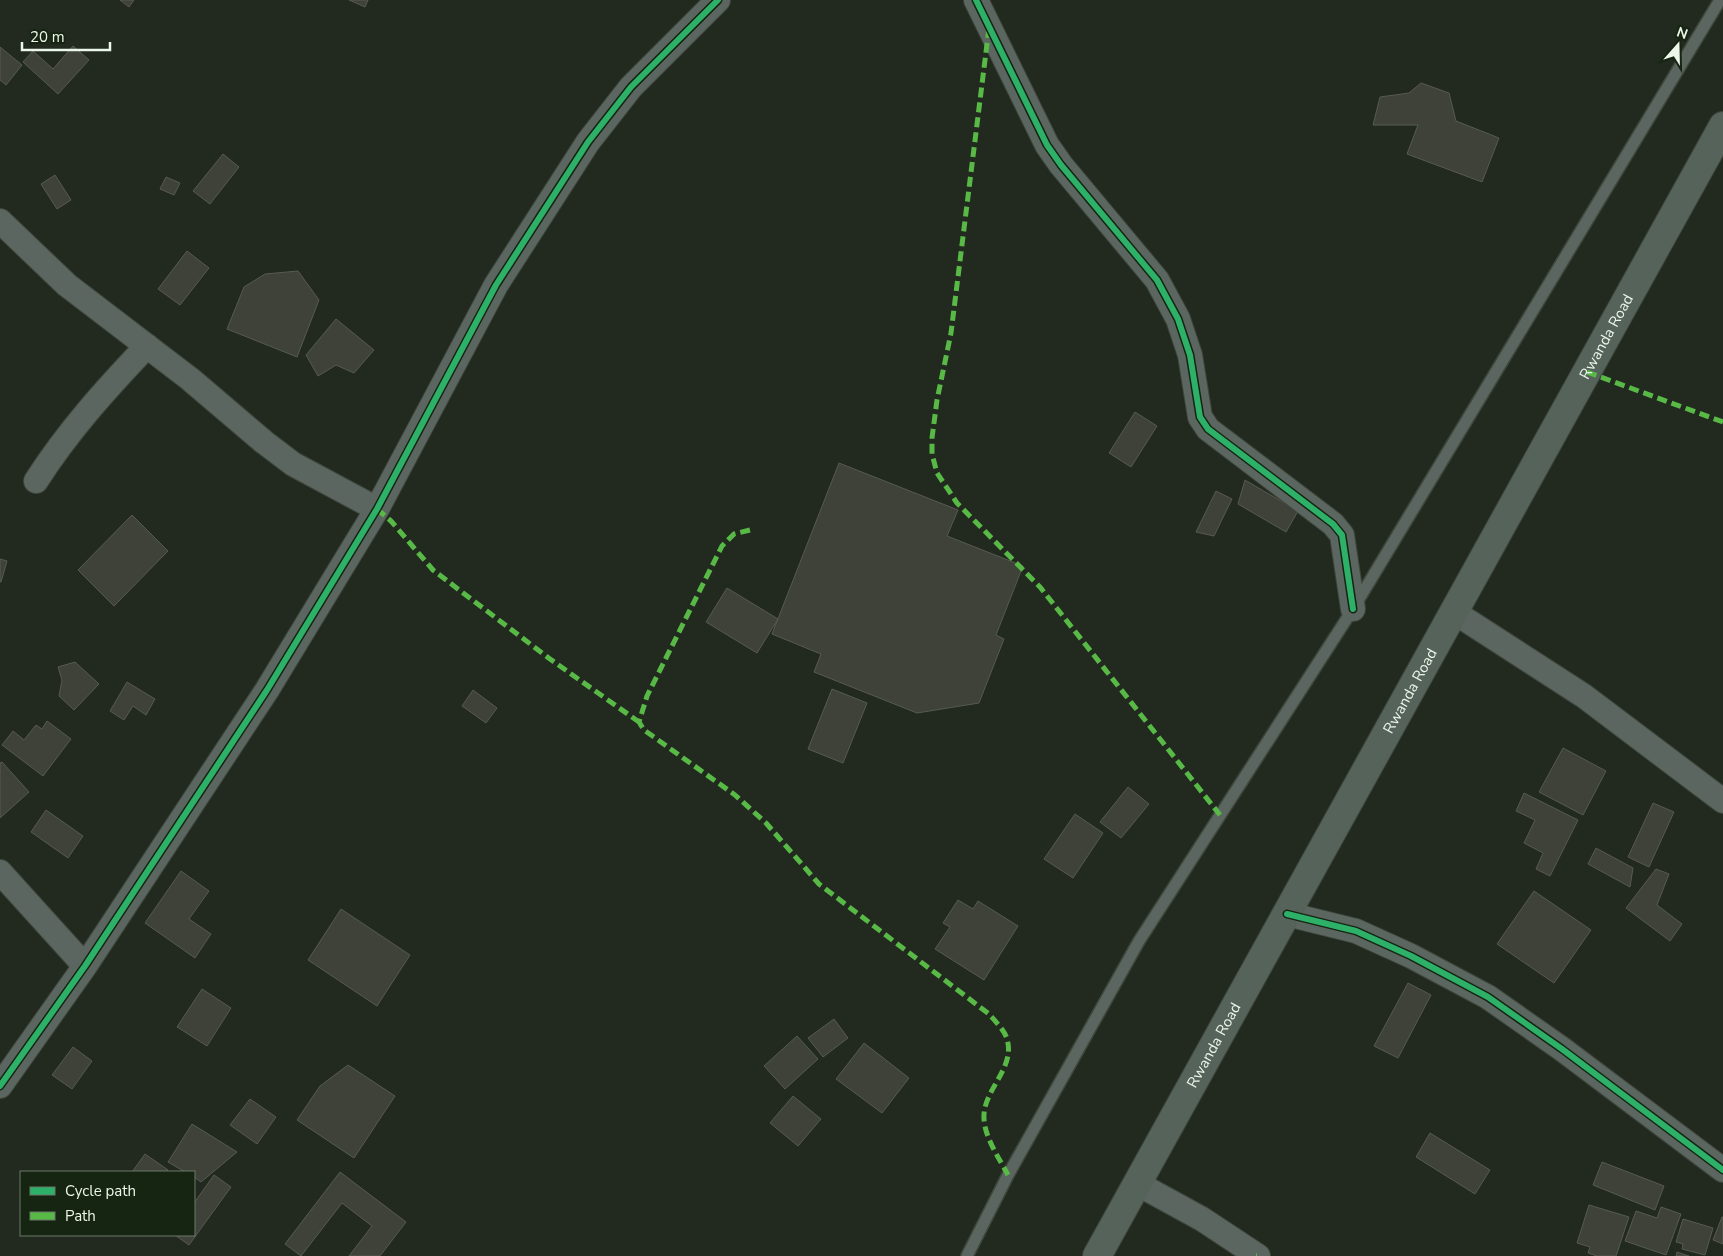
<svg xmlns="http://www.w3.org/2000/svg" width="1723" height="1256" font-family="'Nunito Sans',sans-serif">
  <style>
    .building { fill: #3e4238; stroke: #575a50 }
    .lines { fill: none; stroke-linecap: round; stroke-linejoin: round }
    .lane-casing { stroke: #3f463c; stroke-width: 14 }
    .street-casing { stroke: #3f463c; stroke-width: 26 }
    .highway-casing { stroke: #3f463c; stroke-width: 30 }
    .lane { stroke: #5b6660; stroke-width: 11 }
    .street { stroke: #5b6660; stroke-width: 24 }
    .highway { stroke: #55635a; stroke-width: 28 }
    .quiet { stroke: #58b947; stroke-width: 5; stroke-dasharray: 10 5; stroke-linecap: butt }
    .cycleway-casing { stroke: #162412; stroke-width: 9 }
    .cycleway { stroke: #2db169; stroke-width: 6 }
    .labels { text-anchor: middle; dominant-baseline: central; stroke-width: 4; stroke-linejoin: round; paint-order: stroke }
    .street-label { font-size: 15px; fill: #ecf6e9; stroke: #162412 }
  </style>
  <rect width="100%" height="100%" fill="#222a1f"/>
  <path class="building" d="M120,0h14l-5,7z
    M349,0h19l-3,7z
    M73,46l16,14 -31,34 -35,-32 10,-11 20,18z
    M0,47l22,18 -16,20 -6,-5z
    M1421,83l28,10 7,28 43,17 -17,44 -75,-28 11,-29h-45l7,-28 29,-4z
    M223,154l16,13 -29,37 -17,-13z
    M55,175l16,25 -14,9 -16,-25z
    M166,177l14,6 -6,12 -14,-6z
    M187,251l22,17 -29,37 -22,-16z
    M298,271l21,29 -22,57 -70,-28 17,-42 21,-13z
    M336,319l38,31 -20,23 -18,-8 -18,11 -12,-21z
    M1135,412l22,14 -26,41 -22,-14z
    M839,463l119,47 -11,26 76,30 -27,69 8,4 -25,64 -62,10 -103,-41 7,-18 -49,-20z
    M1245,480l53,31 -12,21 -48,-28z
    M1216,491l16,8 -18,37 -18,-4z
    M132,515l36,36 -54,55 -36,-36z
    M0,559l7,2 -6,21h-1z
    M727,588l51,31 -21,34 -51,-31z
    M75,662l24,22 -25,26 -15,-14 3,-16 -4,-13z
    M127,682l28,17 -9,16 -13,-9 -9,14 -14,-9z
    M832,689l35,14 -24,60 -35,-14z
    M473,690l24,18 -11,15 -24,-17z
    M47,721l24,18 -28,37 -41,-31 11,-14 11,9 12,-15 6,4z
    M1563,748l43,23 -23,44 -44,-23z
    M2,762l27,30 -29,26v-55z
    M1128,787l21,17 -28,34 -21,-16z
    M1524,793l54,27 -28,56 -14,-7 7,-16 -19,-10 11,-23 -19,-9z
    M1653,803l21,9 -25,55 -21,-10z
    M46,810l37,26 -15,22 -37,-26z
    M1075,814l28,19 -30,45 -29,-19z
    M1596,848l37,20 -3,19 -42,-23z
    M1656,869l13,5 -12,31 25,19 -12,17 -44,-33z
    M181,871l28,20 -20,28 22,15 -16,24 -50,-35z
    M1534,891l57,39 -37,53 -57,-39z
    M958,900l15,9 5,-8 40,25 -34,54 -49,-31 15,-22 -7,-4z
    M341,909l69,46 -33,51 -69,-46z
    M1408,983l23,12 -33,63 -24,-12z
    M202,989l29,19 -24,38 -30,-19z
    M834,1019l14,19 -25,19 -15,-19z
    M797,1036l21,23 -33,30 -21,-23z
    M864,1043l45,35 -27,35 -46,-34z
    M73,1047l19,14 -20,28 -20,-14z
    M348,1065l47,31 -41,62 -57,-38 23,-34z
    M793,1096l28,23 -23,27 -28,-23z
    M250,1099l26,18 -19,27 -27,-19z
    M192,1124l45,28 -36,30 -7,-5v-5h-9l-17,-10z
    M1430,1133l60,37 -15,24 -59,-37z
    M145,1154l23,16 -1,2h-35z
    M1602,1162l62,24 -9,24 -62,-25z
    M340,1172l66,50 -26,34h-31l23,-30 -30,-23 -41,53 -16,-12z
    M214,1175l17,12 -42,58 -14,-10h19v-32z
    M1589,1205l40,12 -13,39h-19l-9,-3 2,-6 -13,-4z
    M1661,1207l20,7 -15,41 -41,-14 11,-30 21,7z
    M1722,1217h1v27l-10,-4z
    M1683,1219l30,9 -8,27 -23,-6 1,-5 -7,-2z
    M1677,1252l12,4h-13z"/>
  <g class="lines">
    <g class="lane-casing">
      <path id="lane" d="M967,1256l41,-81 131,-234 214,-332 367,-609"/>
    </g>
    <g class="street-casing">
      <path id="street" d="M976,0l71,145 14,20 96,115 21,39 12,36 10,62 8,12 125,95 9,11 11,74
        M0,221l67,64 123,94 74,63 29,22 84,45
        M36,481c32,-50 70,-92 111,-135
        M1454,612l130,84 139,105
        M0,872l85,94
        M1287,914l69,17 55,25 77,41 74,52 161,121
        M0,1086l85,-120 182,-276 110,-181 119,-224 92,-143 43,-55 87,-87
        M1138,1184l64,35 56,37"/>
    </g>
    <g class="highway-casing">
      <g id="highway">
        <path id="s1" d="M1097,1256l626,-1130"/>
      </g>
    </g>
    <use href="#lane" class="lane"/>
    <use href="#street" class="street"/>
    <use href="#highway" class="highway"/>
    <path class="quiet" d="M989,28l-38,305 -14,67 -5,38v16l5,19 20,30 83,84 180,228
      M1587,372l136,50
      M377,509l14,12 42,49 117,89 89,63
      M750,530l-16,4 -12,12 -75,150 -8,26 5,8 91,65 31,28 53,61 170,130c6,7 16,17 18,25 9,30 -25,51 -23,80 1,19 15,39 24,56
      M1256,1256h1"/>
    <g class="cycleway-casing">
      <path id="cycleway" d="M976,0l71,145 14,20 96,115 21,39 12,36 10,62 8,12 125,95 9,11 11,74
        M1287,914l69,17 55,25 77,41 74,52 161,121
        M0,1086l85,-120 182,-276 110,-181 119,-224 92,-143 43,-55 87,-87"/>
    </g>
    <use href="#cycleway" class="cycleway"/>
  </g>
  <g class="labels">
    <g class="street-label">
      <text stroke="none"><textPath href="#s1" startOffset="1051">Rwanda Road</textPath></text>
      <text stroke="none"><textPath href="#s1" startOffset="646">Rwanda Road</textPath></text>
      <text stroke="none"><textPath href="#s1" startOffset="241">Rwanda Road</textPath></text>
    </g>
  </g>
  <rect x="20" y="1171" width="175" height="65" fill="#162412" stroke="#6c7868"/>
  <rect x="30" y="1187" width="25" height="8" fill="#2db169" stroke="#6c7868"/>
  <text x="65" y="1196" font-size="15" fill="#ecf6e9">Cycle path</text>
  <rect x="30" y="1212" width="25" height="8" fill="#58b947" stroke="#6c7868"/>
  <text x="65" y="1221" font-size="15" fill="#ecf6e9">Path</text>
  <g transform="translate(1678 45) rotate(20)" stroke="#162412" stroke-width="4" paint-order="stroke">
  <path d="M0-4L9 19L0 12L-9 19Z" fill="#ecf6e9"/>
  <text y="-8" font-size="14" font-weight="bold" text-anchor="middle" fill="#ecf6e9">N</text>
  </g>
  <path d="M22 42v8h88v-8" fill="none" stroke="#ecf6e9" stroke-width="2.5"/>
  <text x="30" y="42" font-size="15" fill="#ecf6e9" stroke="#162412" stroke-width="4" paint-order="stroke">20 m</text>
</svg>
